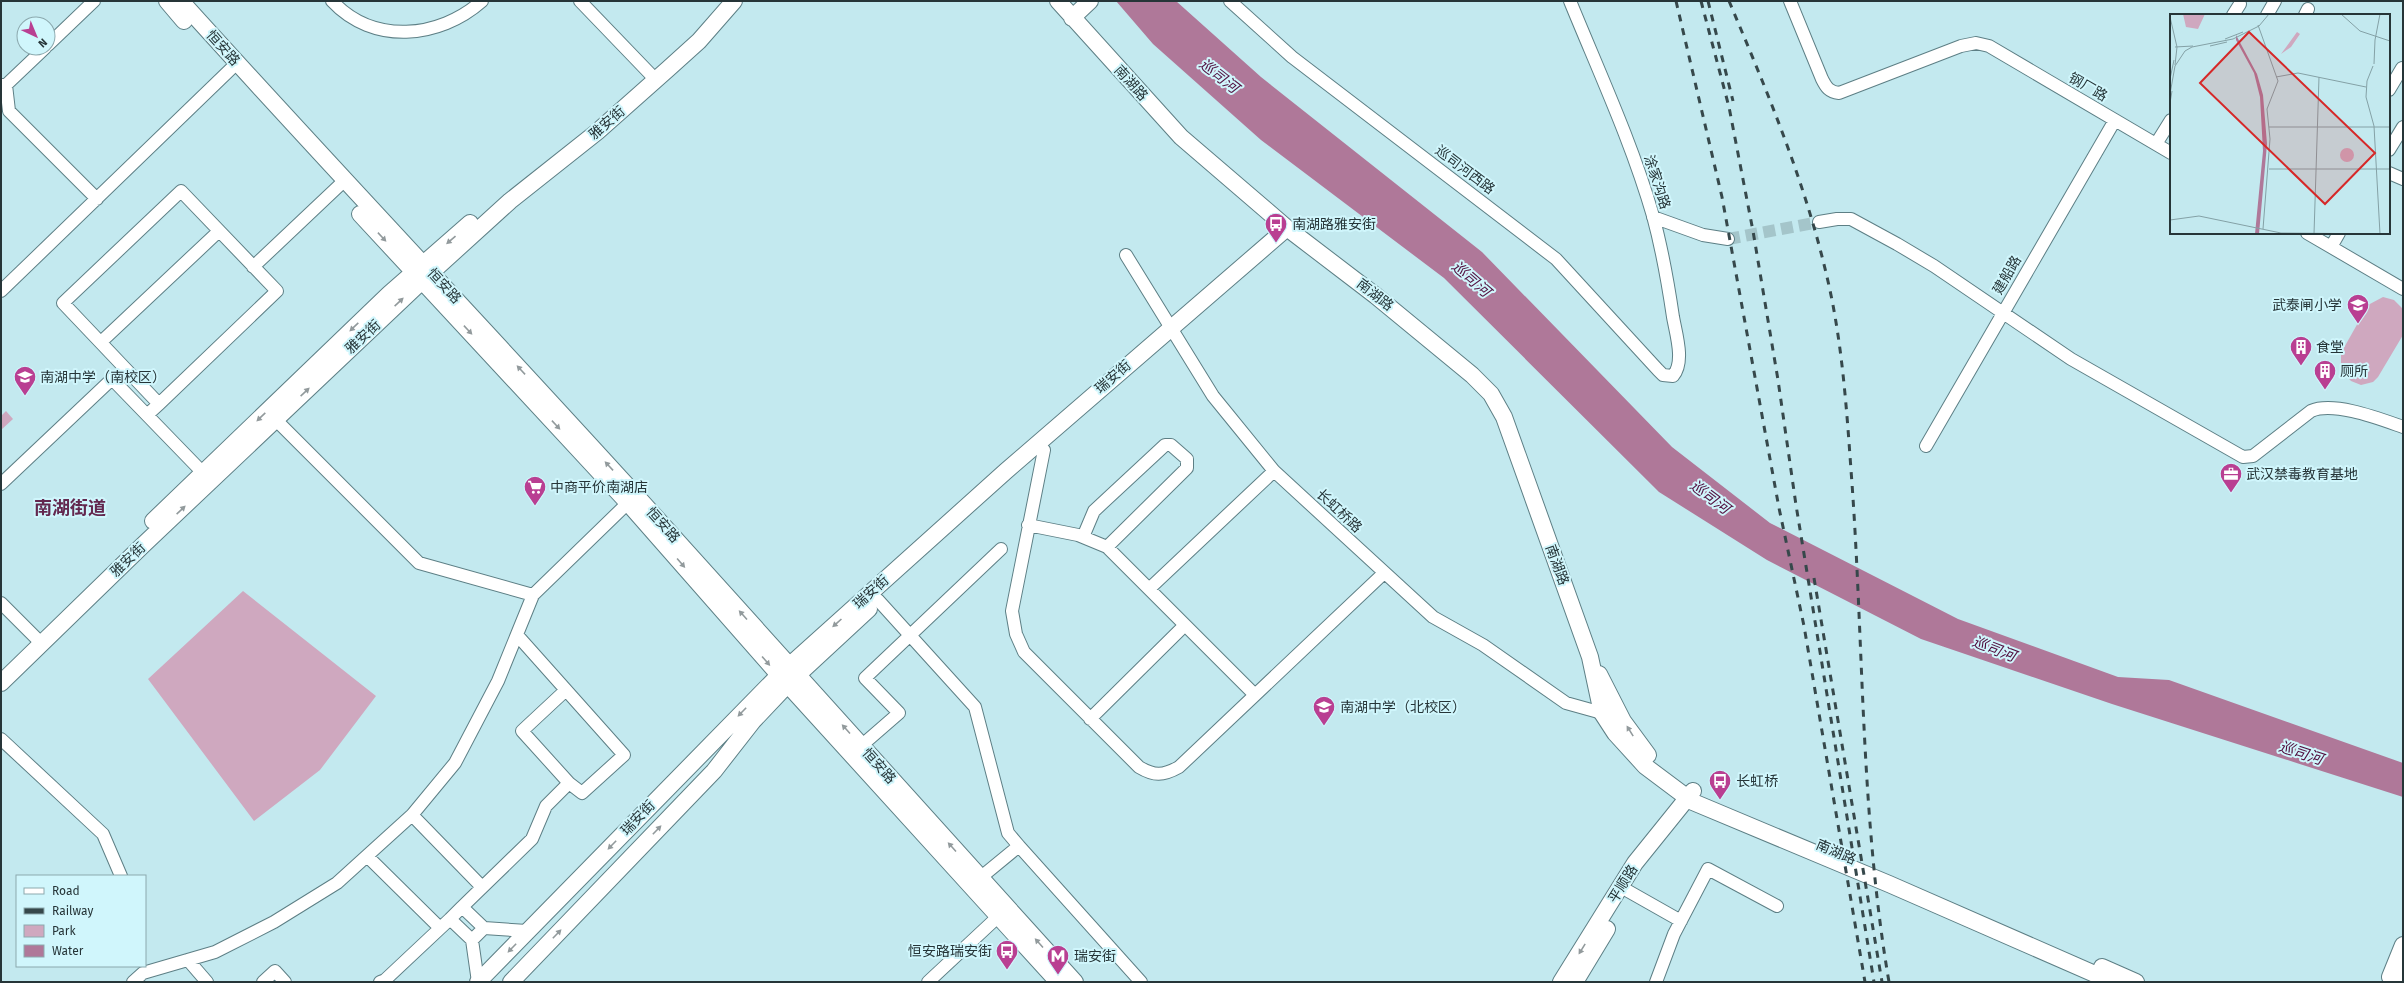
<svg xmlns="http://www.w3.org/2000/svg" width="2404" height="983" font-family="'Fira Sans','Noto Sans SC',sans-serif">
  <style>
    .green { fill: #cfa8bf }
    .water { fill: #af7899 }
    .lines { fill: none; stroke-linecap: round; stroke-linejoin: round }
    .street-tunnel { stroke: #a4c5ca; stroke-width: 12; stroke-dasharray: 12 6; stroke-linecap: butt }
    .street-casing { stroke: #5d7f85; stroke-width: 14 }
    .secondary-casing { stroke: #5d7f85; stroke-width: 18 }
    .primary-casing { stroke: #5d7f85; stroke-width: 20 }
    .street { stroke: #fff; stroke-width: 12 }
    .secondary { stroke: #fff; stroke-width: 16 }
    .primary { stroke: #fff; stroke-width: 18 }
    .rail { stroke: #36484b; stroke-width: 3; stroke-dasharray: 7 7; stroke-linecap: butt }
    .oneway { fill: #929a9c }
    .labels { text-anchor: middle; dominant-baseline: central; stroke-width: 4; stroke-linejoin: round; paint-order: stroke }
    .street-label { font-size: 14px; fill: #263538; stroke: #d0f6fc }
    .poi-label { font-size: 14px; fill: #263538; stroke: #d0f6fc; text-anchor: start }
    .water-label { font-size: 15px; font-style: italic; fill: #520e3e; stroke: #d0f6fc }
    .district-label { font-size: 18px; font-weight: bold; fill: #63284f; stroke: #d0f6fc }
    .inset-road { fill: none; stroke: #84a1a6; stroke-width: 1 }
    .view { fill: #d62828; fill-opacity: 0.15; stroke: #d62828; stroke-width: 2 }
    .inset-edge { fill: none; stroke: #263538; stroke-width: 2 }
  </style>
  <rect width="100%" height="100%" fill="#c3e9ef"/>
  <path class="green" d="M2383,297l11,3 9,9v26l-25,42 -5,5 -12,3 -10,-4 -10,-11v-17l27,-48z
    M6,411l7,8 -12,11v-14z
    M243,591l133,105 -56,74 -66,51 -106,-142z"/>
  <path class="water" d="M1116,1h60l85,76 221,175 190,195 98,76 188,96 160,58 51,3 234,83v34l-291,-93 -191,-65 -154,-79 -108,-68 -215,-214 -183,-138 -108,-96z"/>
  <g class="lines">
    <path class="street-tunnel" d="M1728,239l91,-17"/>
    <g class="street-casing">
      <path id="street" d="M332,1c41,44 107,38 150,0
        M580,1l76,79
        M1230,1l62,56 264,202 102,111 5,5 10,1c12,-14 3,-42 0,-59 -5,-34 -11,-68 -20,-101 -21,-73 -54,-144 -83,-215
        M1790,1l32,78c4,8 7,13 17,14l122,-47 15,-3 13,3 182,107
        M2233,15l7,-11
        M2267,15l8,-14
        M2305,15l3,-6
        M48,45l46,-44
        M1,85h5l39,-37
        M6,85l3,26 88,88
        M2389,90l13,-22
        M2156,144l15,-24
        M2389,150l14,-23
        M2389,173l14,6
        M1653,217l50,18 25,4
        M1819,222l18,-3h14l46,25 37,22 137,93 172,98 10,-1 58,-45c23,-10 69,8 92,16
        M2307,233l96,56
        M2331,247l8,-14
        M1126,255l87,141 61,75 159,146 50,28 83,58 36,10
        M253,267l91,-86
        M1,291l236,-228
        M101,342l118,-111
        M147,415l12,-11 118,-113 -96,-100 -118,112 96,101
        M276,420l143,143 114,32
        M1926,446l189,-326
        M1044,450l-32,161 4,23 8,18 115,115c15,9 24,9 40,0l205,-194
        M1,484l111,-105 96,99
        M1028,525l50,10 29,12 148,148
        M1083,537l11,-26 71,-66h6l16,14v9l-80,79
        M1149,589l125,-118
        M878,600l97,107 33,126 11,13 -39,32
        M1,603l41,41
        M566,690l-44,41 47,52
        M1090,719l95,-94
        M1,739l102,95 18,42
        M861,746l38,-33 -34,-35 136,-129
        M412,815l70,72
        M1019,846l122,136
        M367,856l73,72
        M1628,891l53,30
        M462,907l70,-68 14,-33 23,-23 13,10 42,-38 -107,-120
        M472,940l-22,-21 12,-12 22,21
        M188,960l19,22
        M133,982l10,-9 72,-21 59,-30 63,-39 75,-68 43,-52 43,-82 35,-86 101,-98
        M263,982l12,-11 10,11
        M380,982l5,-2 65,-61
        M478,982l-6,-42 12,-12 43,3
        M928,982l75,-70
        M1656,982l18,-48 34,-65 69,37"/>
    </g>
    <g class="secondary-casing">
      <path id="secondary" d="M167,1l17,20
        M181,1c149,165 302,326 452,491 148,162 294,327 442,490
        M1058,1l123,136 106,91 89,68 96,79 19,19 13,23 86,240 12,56 13,20 30,33 48,36 196,82 224,98
        M1072,18l18,-17
        M360,214l268,289 151,172 279,307
        M153,521l236,-227 81,-71
        M1599,674l24,47 25,34
        M1,683l140,-136 281,-266 88,-80 87,-69 71,-63 31,-28 35,-40
        M2102,967l34,15
        M2390,977l13,-32
        M478,982l301,-307 227,-204 281,-243
        M511,982l203,-211 39,-50 35,-37 81,-75
        M1561,982l74,-119 58,-72
        M1575,982l32,-53"/>
    </g>
    <g class="primary-casing">
      <path id="primary" d="M2397,982l6,-18"/>
    </g>
    <use href="#street" class="street"/>
    <use href="#secondary" class="secondary"/>
    <use href="#primary" class="primary"/>
    <path class="rail" d="M1676,1l46,196 57,311 25,118 61,356
      M1701,1l28,106 24,124 25,149 18,125 78,477
      M1708,1l25,100
      M1729,1c41,97 82,195 103,299 11,56 15,114 19,170 13,171 9,343 38,512
      M1814,578l68,404"/>
  </g>
  <defs><path id="oneway-solid" d="M-6-.8H1V-3.2L6.5 0L1 3.2V.8H-6Z"/></defs>
  <g class="oneway">
    <use href="#oneway-solid" transform="translate(382 237) rotate(47)"/>
    <use href="#oneway-solid" transform="translate(451 240) rotate(139)"/>
    <use href="#oneway-solid" transform="translate(399 302) rotate(-43)"/>
    <use href="#oneway-solid" transform="translate(354 327) rotate(136)"/>
    <use href="#oneway-solid" transform="translate(468 330) rotate(47)"/>
    <use href="#oneway-solid" transform="translate(521 370) rotate(-133)"/>
    <use href="#oneway-solid" transform="translate(305 392) rotate(-43)"/>
    <use href="#oneway-solid" transform="translate(261 417) rotate(136)"/>
    <use href="#oneway-solid" transform="translate(556 425) rotate(47)"/>
    <use href="#oneway-solid" transform="translate(609 466) rotate(-133)"/>
    <use href="#oneway-solid" transform="translate(181 510) rotate(-43)"/>
    <use href="#oneway-solid" transform="translate(681 563) rotate(49)"/>
    <use href="#oneway-solid" transform="translate(743 615) rotate(-132)"/>
    <use href="#oneway-solid" transform="translate(837 623) rotate(138)"/>
    <use href="#oneway-solid" transform="translate(766 661) rotate(49)"/>
    <use href="#oneway-solid" transform="translate(742 712) rotate(134)"/>
    <use href="#oneway-solid" transform="translate(846 729) rotate(-132)"/>
    <use href="#oneway-solid" transform="translate(1630 731) rotate(-122)"/>
    <use href="#oneway-solid" transform="translate(657 830) rotate(-46)"/>
    <use href="#oneway-solid" transform="translate(612 845) rotate(134)"/>
    <use href="#oneway-solid" transform="translate(952 847) rotate(-132)"/>
    <use href="#oneway-solid" transform="translate(557 934) rotate(-46)"/>
    <use href="#oneway-solid" transform="translate(1039 943) rotate(-132)"/>
    <use href="#oneway-solid" transform="translate(512 948) rotate(134)"/>
    <use href="#oneway-solid" transform="translate(1582 949) rotate(122)"/>
  </g>
  <defs>
    <g id="bus-pin" transform="scale(1.15)"><path d="M0 17L-7.5 6A9.5 9.5 0 1 1 7.5 6Z" fill="#b93f92" stroke="#d0f6fc"/><path d="M-5-6H5V4H4V6H2V4H-2V6H-4V4H-5ZM-3.5-4V0h7V-4ZM-3.5 1.2v1.5H-2V1.2ZM2 1.2v1.5H3.5V1.2Z" fill="#fff"/></g>
    <g id="school-pin" transform="scale(1.15)"><path d="M0 17L-7.5 6A9.5 9.5 0 1 1 7.5 6Z" fill="#b93f92" stroke="#d0f6fc"/><path d="M0-5L7-2L0 1L-7-2ZM-4 1L0 2.5L4 1V4Q0 6-4 4Z" fill="#fff"/></g>
    <g id="building-pin" transform="scale(1.15)"><path d="M0 17L-7.5 6A9.5 9.5 0 1 1 7.5 6Z" fill="#b93f92" stroke="#d0f6fc"/><path d="M-4-6H4V6H1V3H-1V6H-4ZM-2.5-4.3h1.7v1.8h-1.7ZM.8-4.3h1.7v1.8H.8ZM-2.5-1h1.7V.8h-1.7ZM.8-1h1.7V.8H.8Z" fill="#fff"/></g>
    <g id="office-pin" transform="scale(1.15)"><path d="M0 17L-7.5 6A9.5 9.5 0 1 1 7.5 6Z" fill="#b93f92" stroke="#d0f6fc"/><path d="M-6-3h4V-5.5h4V-3h4V5H-6ZM-1-4.5V-3h2v-1.5ZM-6 0V1H6V0Z" fill="#fff"/></g>
    <g id="supermarket-pin" transform="scale(1.15)"><path d="M0 17L-7.5 6A9.5 9.5 0 1 1 7.5 6Z" fill="#b93f92" stroke="#d0f6fc"/><path d="M-6-5.5h2.5l.6 2H6L4.5 2H-2.5L-4.4-4H-6ZM-1.5 3.2a1.3 1.3 0 1 0 .1 0ZM3 3.2a1.3 1.3 0 1 0 .1 0Z" fill="#fff"/></g>
    <g id="metro-pin" transform="scale(1.15)"><path d="M0 17L-7.5 6A9.5 9.5 0 1 1 7.5 6Z" fill="#b93f92" stroke="#d0f6fc"/><path d="M-5.5 5V-5H-3L0 0L3-5H5.5V5H3V-.5L0 4L-3-.5V5Z" fill="#fff"/></g>
  </defs>
  <g fill-rule="evenodd">
    <use href="#bus-pin" x="1276" y="224"/>
    <use href="#school-pin" x="2358" y="305"/>
    <use href="#building-pin" x="2301" y="347"/>
    <use href="#building-pin" x="2325" y="371"/>
    <use href="#school-pin" x="25" y="377"/>
    <use href="#office-pin" x="2231" y="474"/>
    <use href="#supermarket-pin" x="535" y="487"/>
    <use href="#school-pin" x="1324" y="707"/>
    <use href="#bus-pin" x="1720" y="781"/>
    <use href="#bus-pin" x="1007" y="951"/>
    <use href="#metro-pin" x="1058" y="956"/>
  </g>
  <g class="labels">
    <g class="street-label">
      <text transform="translate(223 48) rotate(48)">恒安路</text>
      <text transform="translate(1131 83) rotate(48)">南湖路</text>
      <text transform="translate(2088 87) rotate(30)">钢厂路</text>
      <text transform="translate(607 123) rotate(-41)">雅安街</text>
      <text transform="translate(1465 170) rotate(37)">巡司河西路</text>
      <text transform="translate(1657 182) rotate(72)">涂家沟路</text>
      <text transform="translate(2007 275) rotate(-60)">建船路</text>
      <text transform="translate(444 286) rotate(47)">恒安路</text>
      <text transform="translate(1375 295) rotate(38)">南湖路</text>
      <text transform="translate(363 337) rotate(-43)">雅安街</text>
      <text transform="translate(1113 377) rotate(-41)">瑞安街</text>
      <text transform="translate(1339 511) rotate(43)">长虹桥路</text>
      <text transform="translate(663 525) rotate(48)">恒安路</text>
      <text transform="translate(128 560) rotate(-44)">雅安街</text>
      <text transform="translate(1557 565) rotate(70)">南湖路</text>
      <text transform="translate(871 592) rotate(-42)">瑞安街</text>
      <text transform="translate(879 766) rotate(48)">恒安路</text>
      <text transform="translate(638 818) rotate(-46)">瑞安街</text>
      <text transform="translate(1836 852) rotate(23)">南湖路</text>
      <text transform="translate(1623 884) rotate(-58)">平顺路</text>
    </g>
    <g class="poi-label">
      <text x="1292" y="224">南湖路雅安街</text>
      <text x="2342" y="305" text-anchor="end">武泰闸小学</text>
      <text x="2316" y="347">食堂</text>
      <text x="2340" y="371">厕所</text>
      <text x="40" y="377">南湖中学（南校区）</text>
      <text x="2246" y="474">武汉禁毒教育基地</text>
      <text x="550" y="487">中商平价南湖店</text>
      <text x="1340" y="707">南湖中学（北校区）</text>
      <text x="1736" y="781">长虹桥</text>
      <text x="992" y="951" text-anchor="end">恒安路瑞安街</text>
      <text x="1074" y="956">瑞安街</text>
    </g>
    <g class="water-label">
      <text transform="translate(1219 76) rotate(38)">巡司河</text>
      <text transform="translate(1471 279) rotate(41)">巡司河</text>
      <text transform="translate(1710 497) rotate(37)">巡司河</text>
      <text transform="translate(1994 649) rotate(21)">巡司河</text>
      <text transform="translate(2301 753) rotate(18)">巡司河</text>
    </g>
    <g class="district-label">
      <text x="70" y="508">南湖街道</text>
    </g>
  </g>
  <g transform="translate(2170 14)">
    <rect width="220" height="220" fill="#c3e9ef"/>
    <path d="M13,0h22l-7,15 -12,-2zM127,18l3,2 -9,13 -10,7zM170 141a7 7 0 1 1 14 0a7 7 0 1 1-14 0Z" fill="#cfa8bf"/>
    <path d="M66,21l21,39 6,21 4,49 -8,90h-4l8,-83 -3,-54 -6,-24 -18,-33z" fill="#af7899"/>
    <path class="inset-road" d="M171,0l19,17 30,10M0,3l7,30 -2,18M88,11l20,56 -11,28 3,30 -7,90M55,25l18,-7M40,32l17,-4M5,33l18,-1M204,50l1,-24 5,-26M203,52l-6,15 -1,16 8,29 6,108M106,63l22,-4 68,14M0,65l4,-19M0,80l5,-28 10,-15 7,-4 41,-8 26,-13 10,-12M0,89l2,-12M99,113h121M99,155h121M0,206l29,-4 82,17 109,1M144,220l5,-157"/>
    <path class="view" d="M79,18l126,121 -50,51 -125,-121z"/>
    <rect width="220" height="220" class="inset-edge"/>
  </g>
  <rect width="2404" height="983" fill="none" stroke="#263538" stroke-width="4"/>
  <rect x="16" y="875" width="130" height="92" fill="#d0f6fc" stroke="#8ca9ae"/>
  <rect x="24" y="888" width="20" height="6" fill="#ffffff" stroke="#8ca9ae"/>
  <text x="52" y="895" font-size="12" fill="#263538">Road</text>
  <rect x="24" y="908" width="20" height="6" fill="#36484b" stroke="#8ca9ae"/>
  <text x="52" y="915" font-size="12" fill="#263538">Railway</text>
  <rect x="24" y="925" width="20" height="12" fill="#cfa8bf" stroke="#8ca9ae"/>
  <text x="52" y="935" font-size="12" fill="#263538">Park</text>
  <rect x="24" y="945" width="20" height="12" fill="#af7899" stroke="#8ca9ae"/>
  <text x="52" y="955" font-size="12" fill="#263538">Water</text>
  <g transform="translate(36 36) rotate(136)"><circle r="19" fill="#d0f6fc" stroke="#8ca9ae"/>
  <path d="M0-3L7 15L0 10L-7 15Z" fill="#b93f92"/>
  <text y="-6" font-size="11" font-weight="bold" text-anchor="middle" fill="#263538">N</text>
  </g>
</svg>
